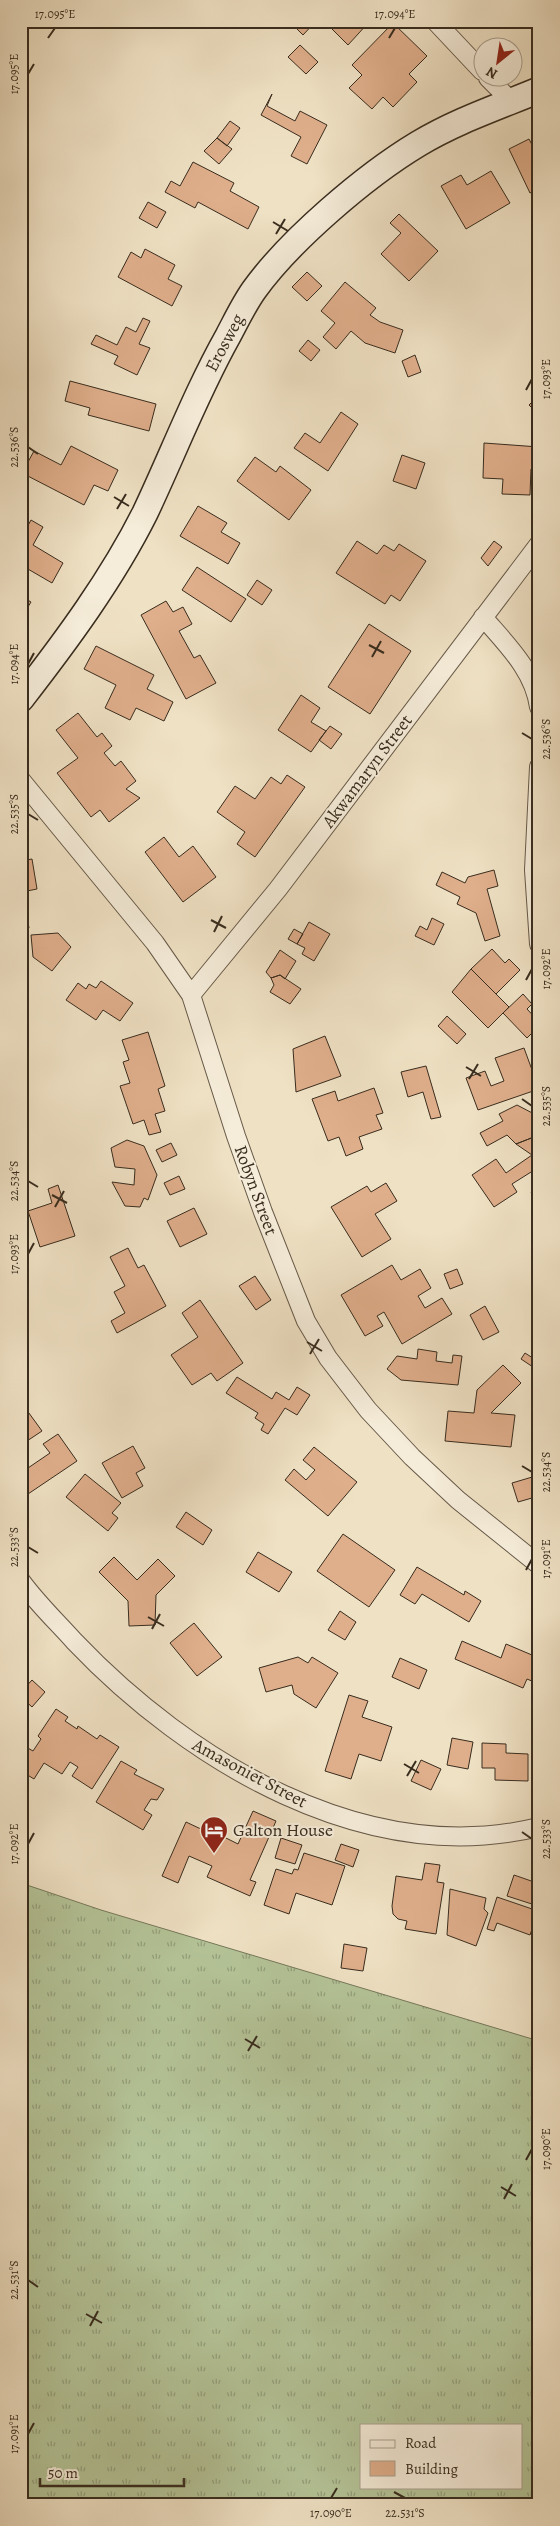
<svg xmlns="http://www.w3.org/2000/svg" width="560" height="2526" font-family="Alegreya,serif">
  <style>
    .grass { fill: url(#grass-tufts); stroke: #76785b; fill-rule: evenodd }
    .building { fill: #dfae8b; stroke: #382c1e }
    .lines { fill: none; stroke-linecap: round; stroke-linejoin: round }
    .street-casing { stroke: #665948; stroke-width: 20 }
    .secondary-casing { stroke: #382c1e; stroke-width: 28 }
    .street { stroke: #f5ecd9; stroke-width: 18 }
    .secondary { stroke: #f5ecd9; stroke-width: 25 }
    .ticks { fill: none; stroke: #382c1e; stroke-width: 2 }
    .labels { text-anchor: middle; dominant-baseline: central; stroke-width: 4; stroke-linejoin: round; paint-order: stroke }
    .street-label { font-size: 18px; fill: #382c1e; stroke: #f5ecd9 }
    .poi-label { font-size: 18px; fill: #382c1e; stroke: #f5ecd9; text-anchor: start }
    .neatline { fill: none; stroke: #382c1e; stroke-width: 2 }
    .ticks-label { font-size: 12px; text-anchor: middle; fill: #382c1e }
  </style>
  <defs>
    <pattern id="grass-tufts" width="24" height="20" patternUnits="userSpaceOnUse" patternTransform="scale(1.25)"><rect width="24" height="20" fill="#b4c498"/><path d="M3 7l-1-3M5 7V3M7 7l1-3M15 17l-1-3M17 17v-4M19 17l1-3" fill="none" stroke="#939f7b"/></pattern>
  </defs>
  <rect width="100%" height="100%" fill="#efe1c4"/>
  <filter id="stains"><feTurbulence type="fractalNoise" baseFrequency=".004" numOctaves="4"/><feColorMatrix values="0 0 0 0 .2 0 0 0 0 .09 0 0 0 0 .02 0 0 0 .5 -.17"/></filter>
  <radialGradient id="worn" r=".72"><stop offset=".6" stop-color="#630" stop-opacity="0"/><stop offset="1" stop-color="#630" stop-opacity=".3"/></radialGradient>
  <path class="grass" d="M21,1883l80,27 438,131v464h-518zM361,2425h160v62h-160z"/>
  <path class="building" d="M289,21h27l-13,14z
    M324,21h44l1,1 -21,23z
    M393,23l34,33 -18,18 8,8 -24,25 -10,-10 -11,12 -23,-21 13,-13 -10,-10z
    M300,45l18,17 -12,12 -18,-17z
    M272,94l-5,12 28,15 5,-10 27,14 -20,39 -16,-8 10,-19 -40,-22z
    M230,121l10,7 -13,18 -10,-8z
    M217,138l15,11 -13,15 -15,-13z
    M529,139l10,19v31l-9,4 -21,-44z
    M193,162l41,21 -4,8 29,16 -11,22 -50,-27 -3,6 -30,-16 6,-11 9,5z
    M491,171l19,32 -44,26 -25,-43 20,-11 6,10z
    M148,202l18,10 -9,16 -18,-10z
    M399,214l39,37 -29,30 -28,-27 20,-21 -11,-10z
    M145,249l30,16 -7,14 14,7 -10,20 -54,-29 13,-25 10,6z
    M307,272l15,14 -15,15 -15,-14z
    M345,282l31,26 -6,7 10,7 23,8 -8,23 -30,-10 -14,-12 -15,18 -13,-12 12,-14 -14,-12z
    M143,318l7,3 -11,23 11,4 -13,27 -23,-11 4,-8 -27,-12 5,-9 21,10 9,-18 10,5z
    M308,340l12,10 -9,11 -12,-10z
    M415,355l6,17 -13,5 -6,-16z
    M70,381l86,23 -7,27 -61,-16 2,-7 -25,-7z
    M539,395v20l-10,-10z
    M341,412l17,12 -30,47 -34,-23 11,-15 15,10z
    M484,443l55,4v22h-8l-1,26 -28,-1 1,-15 -20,-1z
    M71,446l47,24 -10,21 -14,-6 -10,20 -62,-32 12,-22 27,14z
    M402,455l23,8 -9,26 -23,-8z
    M255,457l21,15 4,-6 31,24 -22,30 -52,-39z
    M198,506l29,17 -6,9 19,11 -12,21 -48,-28z
    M31,520l12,7 -10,18 30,18 -11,20 -31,-18v-36l4,2z
    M357,541l20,13 7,-9 10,6 5,-7 27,17 -26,40 -9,-6 -6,9 -49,-31z
    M494,541l8,6 -14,19 -7,-8z
    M197,567l49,32 -15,23 -49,-32z
    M257,580l15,10 -10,15 -15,-10z
    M21,596l10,6 -10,16z
    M166,601l7,11 10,-5 9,17 -13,7 15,27 6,-3 16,28 -30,16 -45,-84z
    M369,624l42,27 -41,63 -42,-27z
    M96,646l58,29 -7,14 26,13 -9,19 -28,-13 -6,12 -25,-12 11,-23 -32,-16z
    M301,695l19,13 -9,14 15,9 -15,21 -33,-22z
    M78,713l19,24 5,-4 10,13 -8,7 11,13 6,-5 15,20 -10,8 14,9 -31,24 -9,-12 -9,7 -34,-44 21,-15 -22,-28z
    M330,726l12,8 -11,15 -12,-9z
    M287,775l18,12 -50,70 -18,-13 8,-12 -28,-20 18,-26 20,13 16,-22 10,7z
    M164,837l15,20 14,-11 23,31 -33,25 -38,-50z
    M32,859l5,30 -15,3 7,36 -8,2v-69z
    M494,870l4,16 -11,3 13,47 -15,5 -9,-28 -19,-9 3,-7 -24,-12 6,-13 23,11 3,-6z
    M432,918l12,6 -10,21 -19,-9 5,-10 7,4z
    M309,922l21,12 -16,27 -12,-7 3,-6 -8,-4z
    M294,929l9,5 -6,10 -9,-5z
    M58,933l13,14 -19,24 -19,-14 -2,-22z
    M492,949l13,14 4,-4 11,11 -24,24 -25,-25z
    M280,950l16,11 -11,18 -5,-4 -9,3 -5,-6z
    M471,969l38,38 -21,21 -36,-36z
    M280,975l21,14 -11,15 -20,-12 4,-7 -3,-7z
    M101,981l32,22 -13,18 -17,-11 -7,10 -30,-20 12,-17 8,6 3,-5 7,4z
    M523,994l9,10 -5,5 12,13v4l-12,12 -24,-25z
    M447,1016l19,18 -9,10 -19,-18z
    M148,1032l17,54 -7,3 7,22 -10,3 6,18 -12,3 -5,-15 -11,4 -13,-38 10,-3 -7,-21 6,-2 -7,-20z
    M325,1036l16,40 -45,16 -3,-43z
    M524,1048l15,41 -61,21 -12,-32 19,-7 6,15 13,-5 -9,-23z
    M426,1066l15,51 -10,2 -8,-27 -15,5 -7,-25z
    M374,1088l9,25 -7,2 6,14 -23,8 4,12 -17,7 -7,-19 -11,4 -16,-42 23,-8 3,10z
    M517,1105l21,11 1,19 -23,9 -9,-9 -20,11 -7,-13 23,-12 -4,-7z
    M539,1135v32l-27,17 5,8 -23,15 -22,-32 24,-16 10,14 26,-18 -16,-11z
    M127,1140l17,6 13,29 -9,25 -4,-2 -4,9 -15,-1 -13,-24 22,3 1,-16 -20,-2 -4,-19z
    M171,1143l6,12 -15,7 -6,-12z
    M179,1176l6,13 -15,6 -6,-12z
    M386,1183l11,18 -22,13 16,25 -29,18 -31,-50 36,-21 4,6z
    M58,1185l17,51 -35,11 -12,-36 24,-8 -4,-14z
    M539,1187v17l-8,-12z
    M194,1208l13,26 -27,13 -13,-26z
    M128,1248l10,20 6,-3 22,41 -49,27 -6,-12 14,-8 -11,-21 11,-6 -15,-29z
    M392,1265l9,15 19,-11 11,19 -13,8 7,12 17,-10 10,16 -50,30 -18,-32 -7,4 6,10 -18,10 -24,-41z
    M457,1269l6,15 -13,5 -6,-15z
    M255,1276l16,24 -15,10 -17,-24z
    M200,1300l43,63 -26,18 -6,-8 -19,12 -21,-30 27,-18 -16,-24z
    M485,1306l14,26 -16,8 -13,-25z
    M418,1349l19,3 -1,9 16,2 1,-8 9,1 -4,29 -57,-5 -14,-11 10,-13 20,3z
    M525,1353l14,9v9l-18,-12z
    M503,1365l18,18 -30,30 24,2 -4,32 -66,-6 3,-30 26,2 3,-23z
    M237,1377l35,22 4,-7 13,8 8,-13 13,8 -13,20 -12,-7 -17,26 -7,-4 3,-6 -9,-6 3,-5 -32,-20z
    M26,1409l16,22 -21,14v-33z
    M58,1434l19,27 -49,33 -7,-11v-20l3,-1 4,6 22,-15 -7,-9z
    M133,1446l12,22 -9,5 7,13 -21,12 -20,-35z
    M314,1447l43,35 -29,34 -43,-36 9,-11 12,11 9,-10 -12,-10z
    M85,1474l36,29 -9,10 6,5 -10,13 -42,-34z
    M539,1475v21l-21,6 -6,-19z
    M186,1512l26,18 -9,15 -27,-18z
    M343,1534l52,36 -26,37 -52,-36z
    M258,1552l34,20 -13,20 -33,-20z
    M114,1557l23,23 21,-21 17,17 -19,19 -1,30 -26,1 -1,-25 -29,-29z
    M417,1567l47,28 1,-4 16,10 -12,21 -47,-28 -7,10 -15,-9z
    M340,1611l16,11 -11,18 -17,-10z
    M194,1623l28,34 -25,19 -27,-33z
    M462,1641l39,17 5,-14 33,14v26l-12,-5 -4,9 -68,-29z
    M298,1657l10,6 4,-6 26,16 -22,35 -22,-14 -2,-9 -26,7 -7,-24z
    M400,1658l27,12 -8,19 -27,-12z
    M32,1680l13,12 -13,15 -11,-10v-5z
    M349,1695l19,6 -6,16 30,10 -11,34 -22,-7 -8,25 -26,-8z
    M56,1709l12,8 -3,4 12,8 1,-3 19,13 3,-4 19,12 -27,42 -20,-13 6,-9 -8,-5 -8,12 -18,-11 -10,16 -13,-8v-17l5,-7 7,4 8,-12 -3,-3z
    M452,1738l21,4 -5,27 -21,-4z
    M482,1743l24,1v9l22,1v27l-33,-1v-12h-13z
    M421,1760l20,9 -10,21 -20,-9z
    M121,1761l16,9 -3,4 30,15 -7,11 -6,-1 -7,11 8,5 -9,15 -47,-28z
    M253,1811l23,10 -26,59 6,2 -6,14 -43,-19 5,-11 -23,-10 -11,27 -16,-7 24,-54 17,8 -2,5 18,8 3,-7 16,8z
    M281,1838l21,7 -7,19 -20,-6z
    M341,1844l18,6 -6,17 -18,-7z
    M304,1853l41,13 -13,39 -36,-12 -7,21 -25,-9 12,-36 16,5 2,-5 4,1z
    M425,1863l15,2 -3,17 7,1 -8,51 -31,-5 2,-8 -9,-2 -5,-5 -1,-8 4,-30 26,4z
    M514,1875l23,8 -2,10 4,1v9l-4,2 -28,-9z
    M450,1889l36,9 -2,11 4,4 -12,33 -29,-11z
    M497,1897l41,14 -8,24 -33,-12 -3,8 -7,-2z
    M344,1944l23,4 -4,23 -22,-3z"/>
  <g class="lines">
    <g class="street-casing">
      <path id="street" d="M435,21l47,50
        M488,78l23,23
        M483,617c23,27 51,53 56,90
        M539,767l-5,103 5,74
        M21,780l134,163 36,52 45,141 27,76 43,109 22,37 40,52 44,47 46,43 81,65
        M191,995l87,-106 261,-345
        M21,1581c16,22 35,40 53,60 115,121 292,228 465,186"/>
    </g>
    <g class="secondary-casing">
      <g id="secondary">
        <path id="s1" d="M21,699c45,-58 91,-120 124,-186 28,-59 51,-120 83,-177 8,-15 16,-32 26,-46 36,-50 111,-114 164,-146 38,-23 80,-37 121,-54"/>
      </g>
    </g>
    <use href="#street" class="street"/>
    <use href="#secondary" class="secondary"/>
  </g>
  <path class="ticks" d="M48,38l7,-10M389,38l6,-10M28,74l6,-10M273,222l15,9M276,234l9,-15M526,390l6,-11M28,447l10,7M114,497l15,9M117,509l9,-15M369,645l15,8M372,657l9,-16M28,664l6,-11M522,733l10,6M28,814l10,6M211,920l15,8M214,932l8,-16M526,980l6,-11M466,1067l15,9M469,1079l9,-15M522,1099l10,7M28,1181l10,6M52,1195l15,8M55,1207l9,-16M28,1254l6,-11M307,1342l15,9M310,1354l9,-15M522,1466l10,6M28,1547l10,6M526,1570l6,-11M148,1617l16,9M152,1629l8,-15M404,1764l15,9M407,1776l9,-15M522,1832l10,7M28,1844l6,-11M245,2039l15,9M248,2051l9,-15M526,2160l6,-11M501,2187l15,9M504,2199l8,-15M28,2280l10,7M86,2314l16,9M90,2326l8,-15M28,2434l6,-11M394,2492l11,6M331,2498l6,-10"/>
  <defs>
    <g id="hotel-pin" transform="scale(1.4375)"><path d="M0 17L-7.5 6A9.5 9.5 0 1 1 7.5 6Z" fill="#8f2418" stroke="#f5ecd9"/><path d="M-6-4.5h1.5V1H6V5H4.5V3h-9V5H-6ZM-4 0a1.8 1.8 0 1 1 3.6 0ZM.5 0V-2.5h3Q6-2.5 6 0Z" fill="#fff"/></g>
  </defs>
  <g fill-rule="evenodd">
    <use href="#hotel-pin" x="214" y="1830"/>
  </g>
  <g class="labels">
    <g class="street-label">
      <text stroke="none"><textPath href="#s1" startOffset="412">Erosweg</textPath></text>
      <text transform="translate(367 771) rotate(-53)">Akwamaryn Street</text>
      <text transform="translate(256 1190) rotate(70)">Robyn Street</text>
      <text transform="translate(250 1773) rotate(28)">Amasoniet Street</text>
    </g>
    <g class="poi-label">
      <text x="233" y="1830">Galton House</text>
    </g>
  </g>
  <rect width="560" height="2526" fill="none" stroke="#efe1c4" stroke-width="55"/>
  <rect x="360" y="2424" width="162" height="65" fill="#f5ecd9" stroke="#a99f8e"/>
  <rect x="370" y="2440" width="25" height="8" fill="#f5ecd9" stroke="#a99f8e"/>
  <text x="405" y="2448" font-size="15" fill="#382c1e">Road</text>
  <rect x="370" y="2461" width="25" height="15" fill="#dfae8b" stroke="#a99f8e"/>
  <text x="405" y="2474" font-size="15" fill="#382c1e">Building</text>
  <g transform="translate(498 62) rotate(210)"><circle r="24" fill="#f5ecd9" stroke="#a99f8e"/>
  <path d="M0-4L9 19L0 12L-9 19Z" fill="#8f2418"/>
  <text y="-8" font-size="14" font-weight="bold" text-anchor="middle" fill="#382c1e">N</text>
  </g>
  <path d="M40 2478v8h144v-8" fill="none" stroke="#382c1e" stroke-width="2.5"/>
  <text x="48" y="2478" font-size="15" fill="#382c1e" stroke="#f5ecd9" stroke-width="4" paint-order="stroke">50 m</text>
  <rect x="28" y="28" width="504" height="2470" class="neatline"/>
  <g class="ticks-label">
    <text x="55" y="18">17.095°E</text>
    <text x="395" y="18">17.094°E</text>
    <text transform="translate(14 74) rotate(-90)" y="4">17.095°E</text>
    <text transform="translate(546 379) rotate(-90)" y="4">17.093°E</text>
    <text transform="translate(14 447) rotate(-90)" y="4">22.536°S</text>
    <text transform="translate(14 664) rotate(-90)" y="4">17.094°E</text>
    <text transform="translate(546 739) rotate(-90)" y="4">22.536°S</text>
    <text transform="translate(14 814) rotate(-90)" y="4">22.535°S</text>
    <text transform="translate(546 969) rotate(-90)" y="4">17.092°E</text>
    <text transform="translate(546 1106) rotate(-90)" y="4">22.535°S</text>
    <text transform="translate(14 1181) rotate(-90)" y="4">22.534°S</text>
    <text transform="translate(14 1254) rotate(-90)" y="4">17.093°E</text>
    <text transform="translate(546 1472) rotate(-90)" y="4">22.534°S</text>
    <text transform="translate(14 1547) rotate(-90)" y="4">22.533°S</text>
    <text transform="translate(546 1559) rotate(-90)" y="4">17.091°E</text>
    <text transform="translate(546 1839) rotate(-90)" y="4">22.533°S</text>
    <text transform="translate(14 1844) rotate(-90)" y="4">17.092°E</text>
    <text transform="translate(546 2149) rotate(-90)" y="4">17.090°E</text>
    <text transform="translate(14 2280) rotate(-90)" y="4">22.531°S</text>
    <text transform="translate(14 2434) rotate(-90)" y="4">17.091°E</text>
    <text x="331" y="2517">17.090°E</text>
    <text x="405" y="2517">22.531°S</text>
  </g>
  <rect width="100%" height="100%" filter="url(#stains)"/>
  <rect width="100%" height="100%" fill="url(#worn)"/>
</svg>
